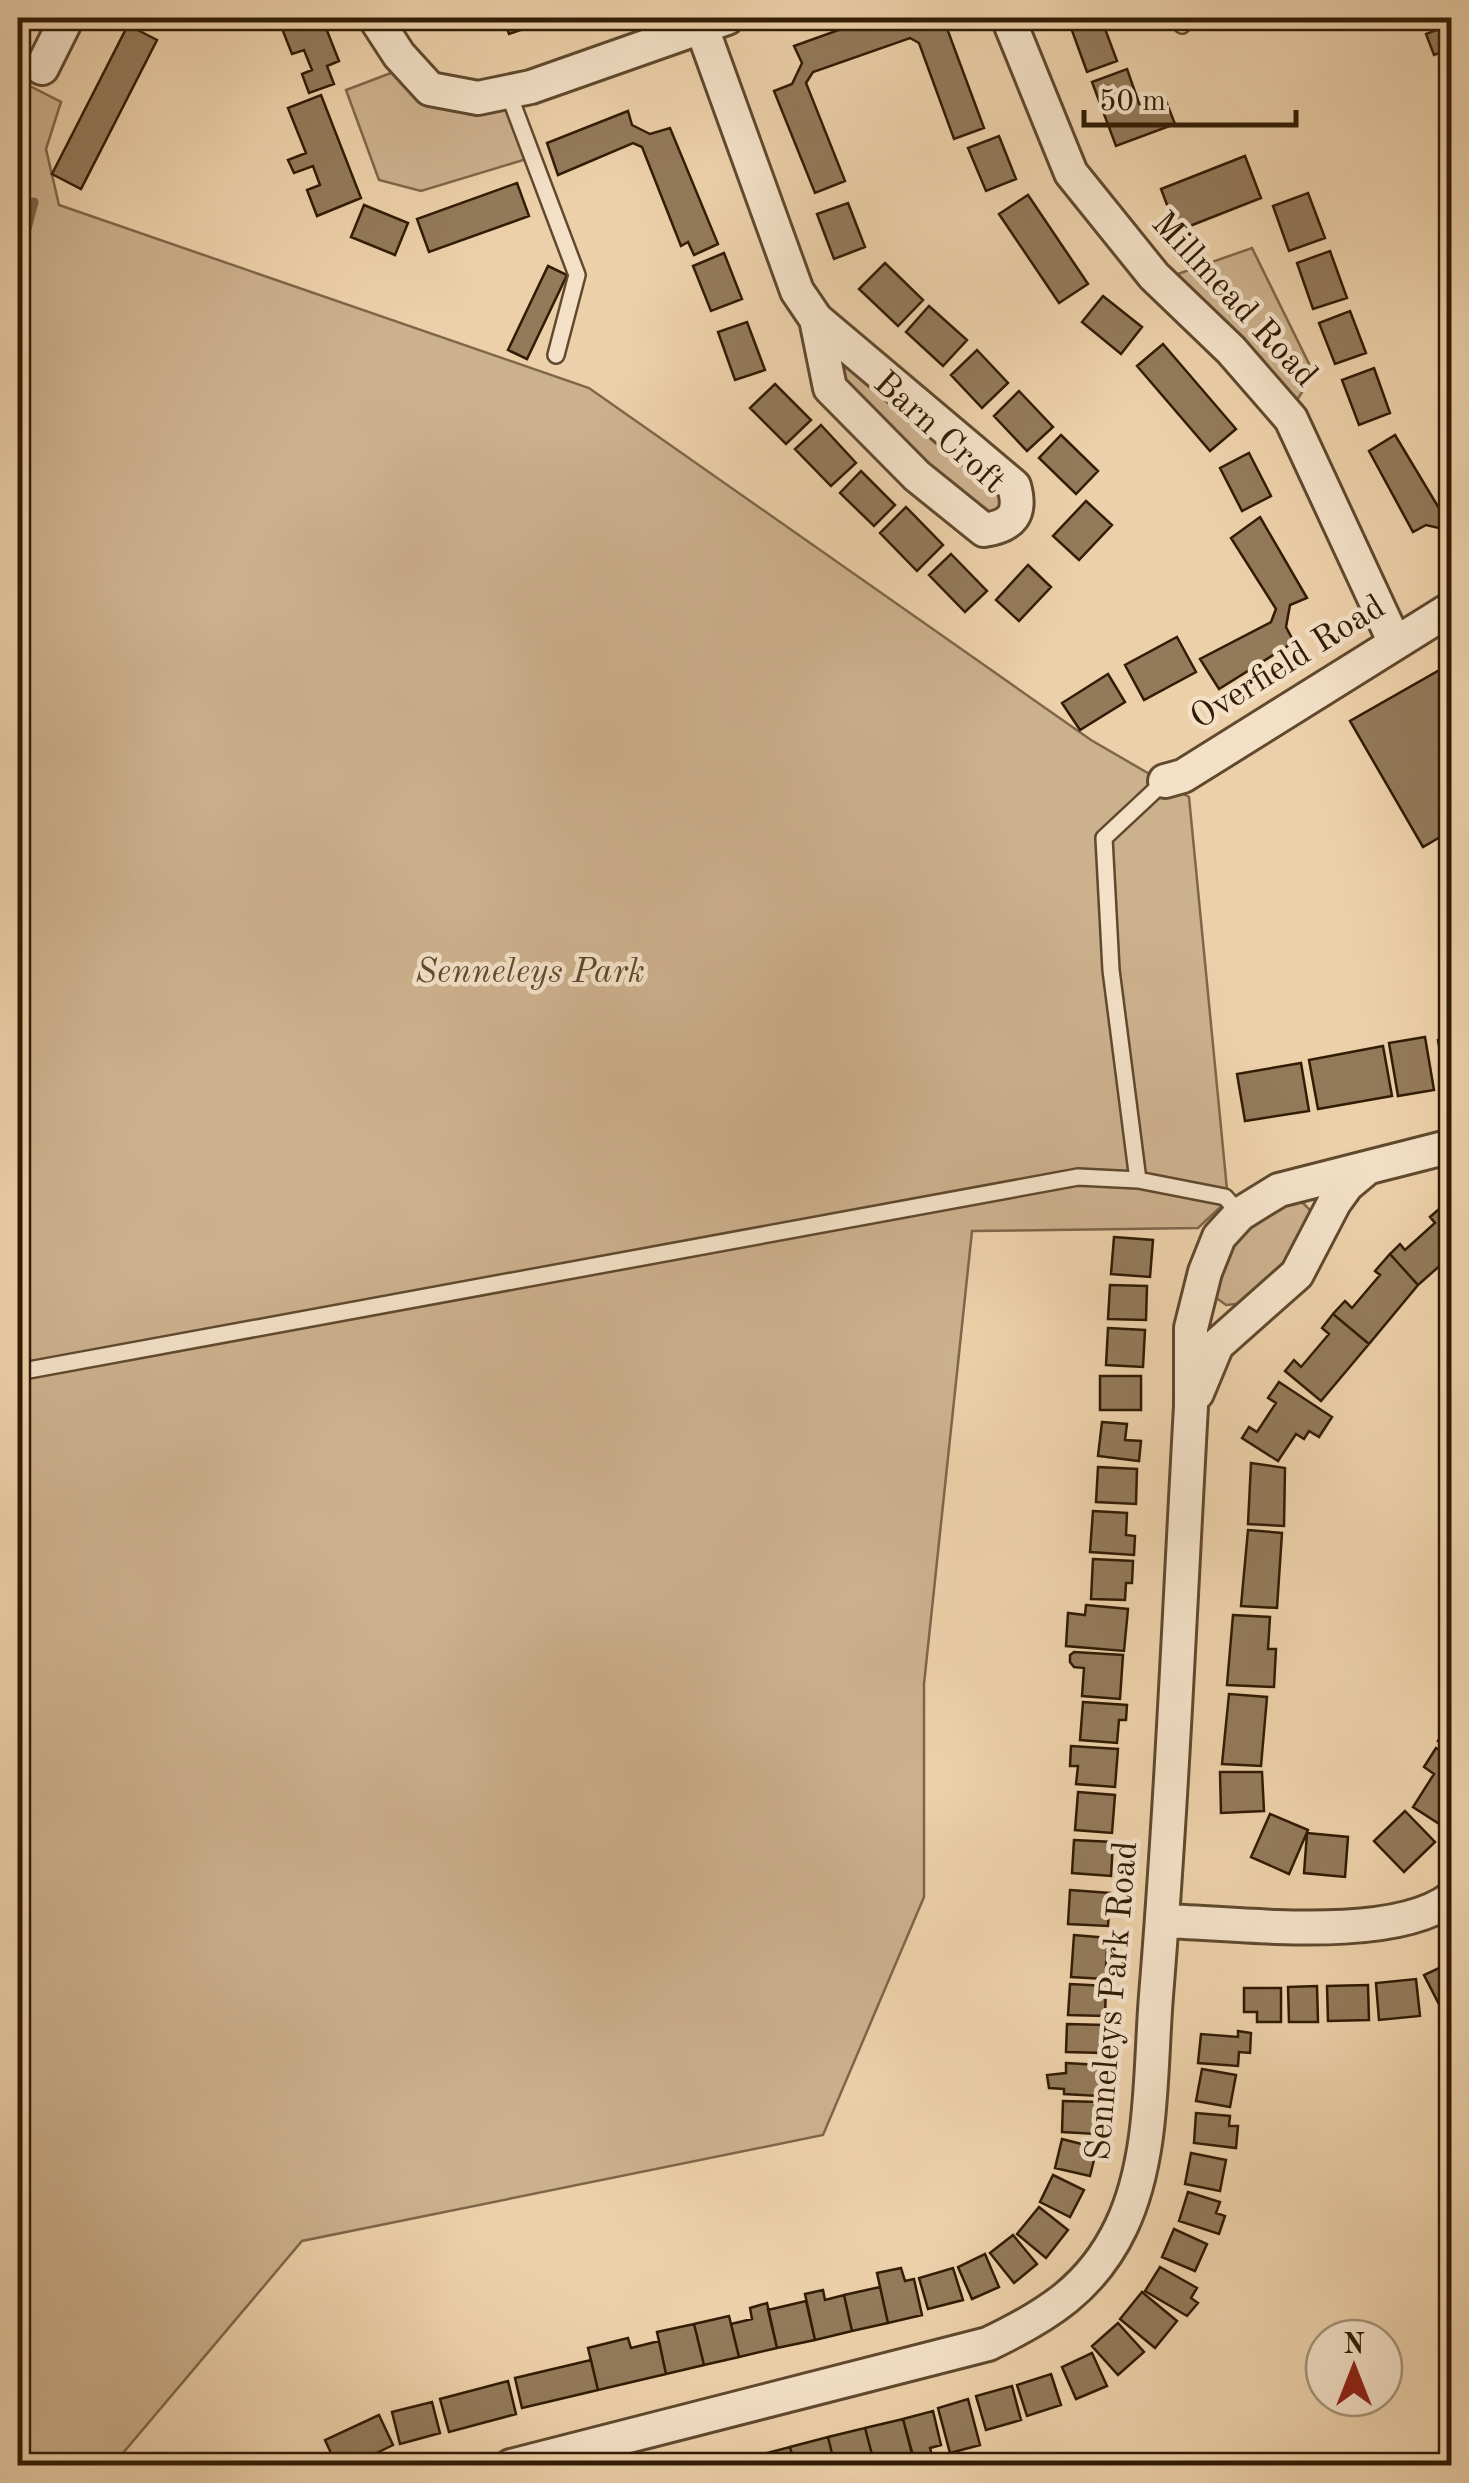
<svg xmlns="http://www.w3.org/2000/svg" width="1469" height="2483" font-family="'Old Standard TT',serif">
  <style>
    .green { fill: #ccb18d; stroke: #7f6649; stroke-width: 2.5 }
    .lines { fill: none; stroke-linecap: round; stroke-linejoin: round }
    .stream { stroke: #7c6346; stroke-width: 9 }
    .building { fill: #937a5a; stroke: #321c05; stroke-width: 2.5 }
    .service-casing { stroke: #60492e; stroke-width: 20 }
    .minor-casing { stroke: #60492e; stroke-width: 38 }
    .service { stroke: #f3e0c7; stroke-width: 15 }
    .minor { stroke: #f3e0c7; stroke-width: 32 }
    .labels { text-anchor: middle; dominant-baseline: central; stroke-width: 9; stroke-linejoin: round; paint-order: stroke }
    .street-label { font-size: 35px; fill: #321c05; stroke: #f3e0c7 }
    .park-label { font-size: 35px; font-style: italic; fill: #60492e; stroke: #f3e0c7 }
  </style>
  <rect width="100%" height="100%" fill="#ecd0a9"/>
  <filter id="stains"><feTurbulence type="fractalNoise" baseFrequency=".002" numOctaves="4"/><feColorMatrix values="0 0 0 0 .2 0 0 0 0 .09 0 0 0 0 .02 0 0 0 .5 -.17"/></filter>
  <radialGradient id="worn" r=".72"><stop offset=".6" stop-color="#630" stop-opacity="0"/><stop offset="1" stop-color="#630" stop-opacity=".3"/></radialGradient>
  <path class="green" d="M391,73l13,8 109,24 20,52 -112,34 -42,-11 -33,-90z
    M18,80l43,22 -15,47 13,56 530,183 502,352 98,57 39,403 -30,28 -226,3 -48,453v213l-101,238 -521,106 -190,225 -94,-1z
    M1252,248l62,126 -21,32 -124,-129z
    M825,331l186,161 -12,34 -162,-141z
    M1299,1199l11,11 3,18 -9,17 -57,58 -21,2 -11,-8 10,-54 27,-33z"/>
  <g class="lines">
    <path class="stream" d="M18,263l16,-61"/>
  </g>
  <path class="building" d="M303,18h19l17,43 -12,5 7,18 -25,9 -7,-19 10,-4 -8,-20 -12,4 -11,-28z
    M503,18h53l-47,16z
    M872,18h38l18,11 17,-6 39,105 -30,11 -35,-96 -9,-5 -97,34 -7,11 39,98 -30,12 -41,-102 18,-7 10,-21 -8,-17z
    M1090,18h11l16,43 -30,11 -17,-47z
    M1452,24v39l-5,-13 -13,5 -8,-21z
    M128,25l29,15 -76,149 -29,-15z
    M1127,69l14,40 25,-8 9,23 -59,22 -24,-64z
    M321,95l40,103 -44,18 -10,-26 13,-5 -7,-19 -19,7 -6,-13 18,-7 -18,-45z
    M628,111l4,14 18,9 20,-6 48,116 -24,11 -6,-13 -7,4 -39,-99 -9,-4 -75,32 -11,-32z
    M999,136l17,43 -30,12 -18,-43z
    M1245,156l16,42 -84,33 -16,-42z
    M517,183l12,33 -100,36 -12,-33z
    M1308,193l17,45 -36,13 -16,-45z
    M1028,195l60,89 -29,19 -60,-89z
    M848,203l17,44 -31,12 -17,-45z
    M364,205l44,18 -13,32 -44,-18z
    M1330,251l17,47 -34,11 -16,-46z
    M724,253l18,46 -31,12 -18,-45z
    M885,263l38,37 -25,26 -39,-37z
    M548,266l19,9 -40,84 -19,-9z
    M1103,296l39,31 -21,27 -39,-32z
    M929,306l38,34 -24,26 -37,-34z
    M1350,311l16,42 -31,11 -16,-41z
    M747,322l18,48 -30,10 -17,-48z
    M1163,344l73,85 -26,22 -73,-85z
    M977,350l31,33 -26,25 -31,-33z
    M1374,368l16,45 -31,12 -17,-45z
    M775,384l36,36 -25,24 -36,-36z
    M1019,391l34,36 -26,24 -33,-35z
    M821,425l35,38 -25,23 -36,-37z
    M1061,435l37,36 -22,23 -37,-36z
    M1395,435l45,75 12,-2v23l-26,-6 -13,7 -44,-81z
    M1249,453l22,43 -29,15 -22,-43z
    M861,471l34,34 -21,21 -34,-33z
    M1086,501l26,24 -33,35 -26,-24z
    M906,507l37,38 -26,26 -37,-38z
    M1260,517l47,81 -17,7 -4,22 8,15 -75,47 -19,-30 71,-37 5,-13 -45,-71z
    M951,554l36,37 -22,21 -36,-37z
    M1028,565l23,22 -32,34 -23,-21z
    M1177,637l19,35 -52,28 -19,-35z
    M1452,663v84l-13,7 13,23v53l-29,17 -73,-126z
    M1108,674l17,28 -45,28 -18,-27z
    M1425,1037l9,53 -36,6 -9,-53z
    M1452,1038v52l-5,1 -9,-51z
    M1383,1046l9,50 -74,13 -9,-49z
    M1301,1063l8,48 -64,10 -8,-47z
    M1438,1210l14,14v31l-34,30 -28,-31 10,-10 5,6 30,-27 -5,-6z
    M1114,1237l39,3 -3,37 -39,-3z
    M1390,1254l28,31 -49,59 -36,-30 12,-13 7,7 28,-33 -5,-4z
    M1110,1285l37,1 -1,34 -38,-1z
    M1333,1314l36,30 -48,57 -36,-30 9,-11 7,7 28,-33 -7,-6z
    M1108,1328l37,2 -2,37 -37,-2z
    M1100,1376h41v34h-41z
    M1279,1382l53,35 -13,20 -10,-6 -5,8 -8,-5 -18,27 -36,-23 7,-11 8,5 19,-29 -8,-5z
    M1102,1422l25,2 -2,16 16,1 -2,20 -41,-5z
    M1251,1463l34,5 -1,58 -36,-2z
    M1098,1467l39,2 -1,35 -40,-2z
    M1093,1511l34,2 -1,22 9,1 -1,19 -44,-3z
    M1248,1530l34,3 -5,75 -36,-2z
    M1093,1559l40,2 -1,22h-6l-1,17 -34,-1z
    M1086,1605l42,4 -4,42 -58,-5 2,-33 17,2z
    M1233,1615l37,2 -2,32h8l-2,38 -47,-2z
    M1074,1652l49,3 -3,44 -38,-3 2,-28 -10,-1 -4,-5v-7z
    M1229,1694l38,3 -6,69 -39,-2z
    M1083,1702l44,3 -1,15h-7l-2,23 -37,-3z
    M1452,1719v29l-14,-7z
    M1071,1746l47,3 -3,38 -39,-3 2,-18h-8z
    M1436,1748l16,10v57l-8,12 -31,-20 21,-33 -10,-7z
    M1220,1772h42l2,39 -43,2z
    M1078,1792l37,3 -3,38 -37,-3z
    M1405,1811l30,31 -31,30 -30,-31z
    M1270,1814l38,16 -19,44 -38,-17z
    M1307,1833l41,4 -3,40 -41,-4z
    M1074,1840l39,2 -2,34 -39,-3z
    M1070,1890l40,3 -2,33 -40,-2z
    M1074,1935l34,3 -3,41 -34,-2z
    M1452,1962v43l-10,5 -18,-35z
    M1416,1979l4,37 -41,4 -3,-37z
    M1070,1984l36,2 -1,30 -37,-1z
    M1368,1985l1,35 -41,1 -1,-35z
    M1317,1986l1,36h-29l-1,-35z
    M1244,1988h37v34h-24v-10h-13z
    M1067,2024l37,1 -1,28 -37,-1z
    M1238,2031l13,2 -1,20 -11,-1 -1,14 -40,-3 3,-29 37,3z
    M1066,2063l34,2 -1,31 -35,-2v-5l-15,-1 -2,-13 19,-2z
    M1202,2069l34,6 -6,32 -34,-6z
    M1063,2101l36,1 -2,32 -35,-2z
    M1196,2113l34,3 -1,10h9l-2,22 -42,-5z
    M1062,2139l35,9 -7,28 -35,-8z
    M1191,2153l35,7 -6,31 -35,-7z
    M1053,2175l31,15 -14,27 -30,-15z
    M1188,2192l32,10 -4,11 9,3 -6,18 -40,-13z
    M1039,2207l29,23 -22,28 -29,-24z
    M1174,2229l33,15 -12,27 -33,-14z
    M1013,2235l24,29 -23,19 -24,-30z
    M985,2254l14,33 -27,12 -14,-32z
    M1160,2267l37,21 -6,10 7,5 -11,13 -42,-25z
    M901,2268l4,13 9,-2 8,36 -34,8 -11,-50z
    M953,2268l10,32 -35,9 -9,-31z
    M880,2287l8,36 -36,8 -8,-36z
    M823,2290l2,10 19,-5 8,36 -37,9 -10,-46z
    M1142,2292l35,29 -22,27 -35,-29z
    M806,2301l9,39 -38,8 -9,-38z
    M767,2303l10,45 -38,9 -8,-33 21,-5 -2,-11z
    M729,2316l10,41 -35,8 -10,-41z
    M1118,2323l26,29 -26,23 -26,-29z
    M694,2324l10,41 -38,9 -9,-42z
    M628,2338l3,10 28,-7 7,33 -68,16 -10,-42z
    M1092,2353l15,33 -31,13 -14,-32z
    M591,2360l7,30 -76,18 -7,-30z
    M1051,2374l10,31 -34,11 -10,-31z
    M508,2381l8,33 -67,18 -9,-33z
    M1012,2386l9,34 -35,10 -10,-34z
    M968,2399l12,46 -30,8 -12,-45z
    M432,2402l8,31 -40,11 -8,-32z
    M933,2411l8,34 -11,3 3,11 -18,4 -12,-44z
    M379,2415l14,30 -43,21h-13l-12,-26z
    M903,2419l10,39 -38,8 -10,-38z
    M865,2428l10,38h-40l-7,-29z
    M828,2437l7,29h-40l-5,-19z
    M790,2447l5,19h-41l-2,-9z
    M306,2455l15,11h-22z
    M752,2457l2,9h-38z"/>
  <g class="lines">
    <g class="service-casing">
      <path id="service" d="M1179,18l3,7
        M508,92l69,183 -21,80
        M1165,781l-61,57 7,132 27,210 87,17 15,17
        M18,1372l1060,-195 60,3"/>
    </g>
    <g class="minor-casing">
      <path id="minor" d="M375,18l24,37 31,34 48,9 53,-11 196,-69
        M1008,18l63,155 83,103 77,74 60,69 104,224
        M702,28l95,263 19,28 198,167c8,28 -2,40 -30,44l-67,-54 -87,-88 -14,-69
        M42,68l25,-50
        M1165,781l18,-5 269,-168
        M1197,1393l20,-48 80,-71 37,-71 13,-18 18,-15
        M1162,1921c76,2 230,23 290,-23
        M511,2466l477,-122c59,-28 104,-56 133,-117 33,-69 29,-156 35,-231 16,-196 24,-393 35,-590v-78l14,-56 14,-35 21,-23 39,-24 173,-44"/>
    </g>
    <use href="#service" class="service"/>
    <use href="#minor" class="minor"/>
  </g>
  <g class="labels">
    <g class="street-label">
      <text transform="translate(1234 300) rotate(47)">Millmead Road</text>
      <text transform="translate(939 433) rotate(42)">Barn Croft</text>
      <text transform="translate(1288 663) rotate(-32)">Overfield Road</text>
      <text transform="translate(1113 2001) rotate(-85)">Senneleys Park Road</text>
    </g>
    <g class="park-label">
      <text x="530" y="972">Senneleys Park</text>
    </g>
  </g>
  <rect width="1469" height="2483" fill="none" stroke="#ecd0a9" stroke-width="60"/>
  <rect x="20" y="20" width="1429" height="2443" fill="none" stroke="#321c05" stroke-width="5"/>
  <rect x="30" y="30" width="1409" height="2423" fill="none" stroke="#321c05" stroke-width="2.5"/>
  <g transform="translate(1354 2368)"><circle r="48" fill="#f3e0c7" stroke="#a69279" stroke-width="2.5"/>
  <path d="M0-8L18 38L0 25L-18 38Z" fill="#8f2418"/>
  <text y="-15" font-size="28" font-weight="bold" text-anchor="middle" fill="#321c05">N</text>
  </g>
  <path d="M1084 110v15h212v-15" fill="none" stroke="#321c05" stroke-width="5"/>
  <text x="1099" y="110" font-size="30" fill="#321c05" stroke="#f3e0c7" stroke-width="8" paint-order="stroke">50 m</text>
  <rect width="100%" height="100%" filter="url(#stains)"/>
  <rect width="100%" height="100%" fill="url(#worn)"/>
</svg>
